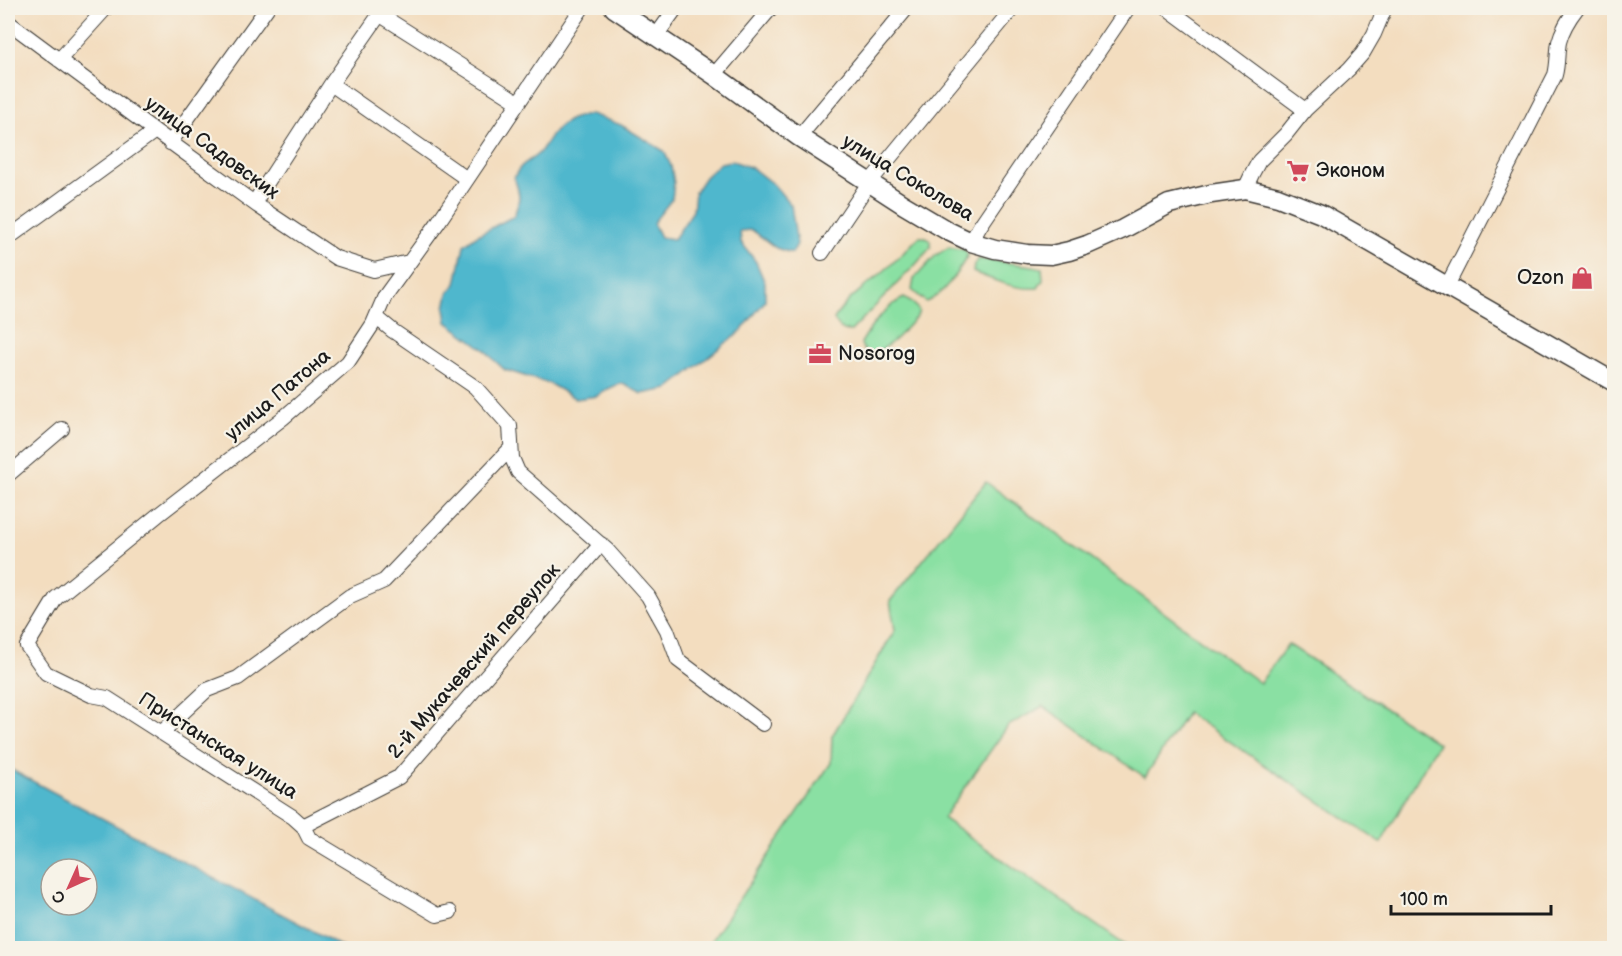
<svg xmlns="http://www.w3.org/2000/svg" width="1622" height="956" font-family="'Balsamiq Sans',sans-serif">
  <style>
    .green { fill: #8ae0a3; stroke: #537e60; stroke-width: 1.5 }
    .water { fill: #4fb7cd; stroke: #366a74; stroke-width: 1.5; fill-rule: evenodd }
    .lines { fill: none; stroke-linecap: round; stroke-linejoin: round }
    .minor-casing { stroke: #3c3934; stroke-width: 16 }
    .major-casing { stroke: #3c3934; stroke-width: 21 }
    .minor { stroke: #fff; stroke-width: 14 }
    .major { stroke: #fff; stroke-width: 18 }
    .labels { text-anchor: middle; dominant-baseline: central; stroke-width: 4.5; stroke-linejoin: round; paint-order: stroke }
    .street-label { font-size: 20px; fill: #1c1c1c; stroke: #f7f3e8 }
    .poi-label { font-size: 20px; fill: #1c1c1c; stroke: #f7f3e8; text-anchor: start }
  </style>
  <rect width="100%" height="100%" fill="#f7f3e8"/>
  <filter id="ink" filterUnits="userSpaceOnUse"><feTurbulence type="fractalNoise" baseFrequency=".0167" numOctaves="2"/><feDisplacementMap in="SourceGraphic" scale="12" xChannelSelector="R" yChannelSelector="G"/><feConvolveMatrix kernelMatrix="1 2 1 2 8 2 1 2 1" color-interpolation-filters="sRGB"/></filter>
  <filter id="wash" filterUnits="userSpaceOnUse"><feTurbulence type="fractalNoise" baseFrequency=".008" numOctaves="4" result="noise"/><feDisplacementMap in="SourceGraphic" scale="24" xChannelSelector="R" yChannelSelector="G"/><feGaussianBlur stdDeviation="1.35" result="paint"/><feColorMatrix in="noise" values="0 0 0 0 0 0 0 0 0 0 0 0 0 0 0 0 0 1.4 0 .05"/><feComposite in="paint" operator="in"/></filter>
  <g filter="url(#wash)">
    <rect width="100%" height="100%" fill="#f3ddbf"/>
    <path class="green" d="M919,237h6l5,3 1,7 -14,16 -66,68c-10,0 -13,-4 -17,-12 13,-21 33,-33 51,-49 12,-10 23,-22 34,-33z
      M949,247l16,3 3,5c-9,15 -25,41 -42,47l-14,-12 2,-11 22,-24z
      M979,259l54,7 9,2 1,12 -5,8c-22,2 -45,-8 -65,-16l1,-7z
      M904,298l10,6 5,7 -2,5c-11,12 -32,38 -49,38l-6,-7 -1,-4c10,-17 24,-37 43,-45z
      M986,482l274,201 28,-39 150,99 -57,100 -194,-130 -42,64 -102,-71 -35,20 -65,92 186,130h-423l125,-185 1,-27 63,-106 -5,-29z"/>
    <path class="water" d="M591,114l30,11 43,26 7,15 3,17 -2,16 -19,24 7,14 14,2 19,-28 2,-19 10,-15 15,-14 13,-2 19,7 22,17 17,20 6,39 -5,9 -16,-5 -24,-18 -12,1 1,11 15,20 9,21v18l-23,29 -74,59 -26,5 -21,-11 -13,6 -11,7 -21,3 -26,-15 -45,-14 -11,-10 -9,-10 -38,-28 -2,-14 3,-15 8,-9 8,-39 12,-9 38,-20c6,-16 7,-21 0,-38 7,-17 15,-15 26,-26 4,-5 7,-11 11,-16 11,-15 22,-19 40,-22z
      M8,768l324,173 11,7h-335zM51,869h36v36h-36z"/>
  </g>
  <g filter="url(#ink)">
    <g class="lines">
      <g class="minor-casing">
        <path id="minor" d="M1167,8l138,102
          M379,14l139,88
          M8,22l147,109 103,75 78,52 38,12 35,-8
          M656,36l20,-28
          M59,60l47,-52
          M714,75l57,-67
          M331,84l136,95
          M799,137l108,-129
          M170,143l97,-135
          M1245,189l7,-15 7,-13 27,-27 19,-24 44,-41 14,-16 11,-19 11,-26
          M254,203l77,-119 53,-76
          M8,238l147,-107
          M971,242l9,-16 148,-218
          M822,253l47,-70 144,-175
          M1447,286l108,-211c3,-11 2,-22 4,-33 3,-12 11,-25 18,-34
          M376,317l17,14 82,56 35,39 2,32 6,14 89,78 41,46 19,34 11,30 85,64
          M8,475l54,-46
          M161,733l46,-43 31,-12 112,-82 34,-15 127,-133
          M303,826l96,-49 202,-233
          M450,912l-13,3 -128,-77 -6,-12 -10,-9 -186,-119 -16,-3 -45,-22 -19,-27 29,-48 102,-83 125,-97 65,-56 25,-38 12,-28 52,-72 145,-216"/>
      </g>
      <g class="major-casing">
        <path id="major" d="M614,8l100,67 85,62 105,68 44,26 23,11 24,7 32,5 24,1 18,-4 18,-6 36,-16 46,-25 42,-10 34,-5 33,8 43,17 293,168"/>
      </g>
      <use href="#minor" class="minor"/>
      <use href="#major" class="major"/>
    </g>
  </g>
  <defs>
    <g id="supermarket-bare" transform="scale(1.8)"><path d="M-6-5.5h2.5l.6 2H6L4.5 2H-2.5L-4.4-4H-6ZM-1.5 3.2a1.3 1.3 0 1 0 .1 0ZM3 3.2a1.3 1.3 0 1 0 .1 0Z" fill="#d1495b" stroke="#f7f3e8" stroke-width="2.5" paint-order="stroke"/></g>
    <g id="shop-bare" transform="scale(1.8)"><path d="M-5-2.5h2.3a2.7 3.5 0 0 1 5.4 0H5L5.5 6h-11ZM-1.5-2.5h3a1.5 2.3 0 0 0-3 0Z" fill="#d1495b" stroke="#f7f3e8" stroke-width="2.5" paint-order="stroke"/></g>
    <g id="office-bare" transform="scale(1.8)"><path d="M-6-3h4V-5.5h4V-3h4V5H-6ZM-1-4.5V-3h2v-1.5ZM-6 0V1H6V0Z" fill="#d1495b" stroke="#f7f3e8" stroke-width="2.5" paint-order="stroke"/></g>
  </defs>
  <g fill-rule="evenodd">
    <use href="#supermarket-bare" x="1298" y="171"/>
    <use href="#shop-bare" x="1582" y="278"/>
    <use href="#office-bare" x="820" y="354"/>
  </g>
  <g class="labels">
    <g class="street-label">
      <text transform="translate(212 148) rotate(36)">улица Садовских</text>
      <text transform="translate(908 178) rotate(31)">улица Соколова</text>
      <text transform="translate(278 395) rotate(-40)">улица Патона</text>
      <text transform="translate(474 661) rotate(-49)">2-й Мукачевский переулок</text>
      <text transform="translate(218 746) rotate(32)">Пристанская улица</text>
    </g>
    <g class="poi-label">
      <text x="1316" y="171">Эконом</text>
      <text x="1564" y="278" text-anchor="end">Ozon</text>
      <text x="838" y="354">Nosorog</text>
    </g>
  </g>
  <rect width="1622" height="956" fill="none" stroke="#f7f3e8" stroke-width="30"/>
  <g transform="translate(69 887) rotate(225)"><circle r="28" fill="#f7f3e8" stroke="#9f9d96" stroke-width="1.5"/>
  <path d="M0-4.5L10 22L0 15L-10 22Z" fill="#d1495b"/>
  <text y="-9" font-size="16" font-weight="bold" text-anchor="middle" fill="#1c1c1c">С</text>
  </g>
  <path d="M1391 905v9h160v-9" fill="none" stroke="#1c1c1c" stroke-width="3"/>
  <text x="1400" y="905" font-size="18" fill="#1c1c1c" stroke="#f7f3e8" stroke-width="4.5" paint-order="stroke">100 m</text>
</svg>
